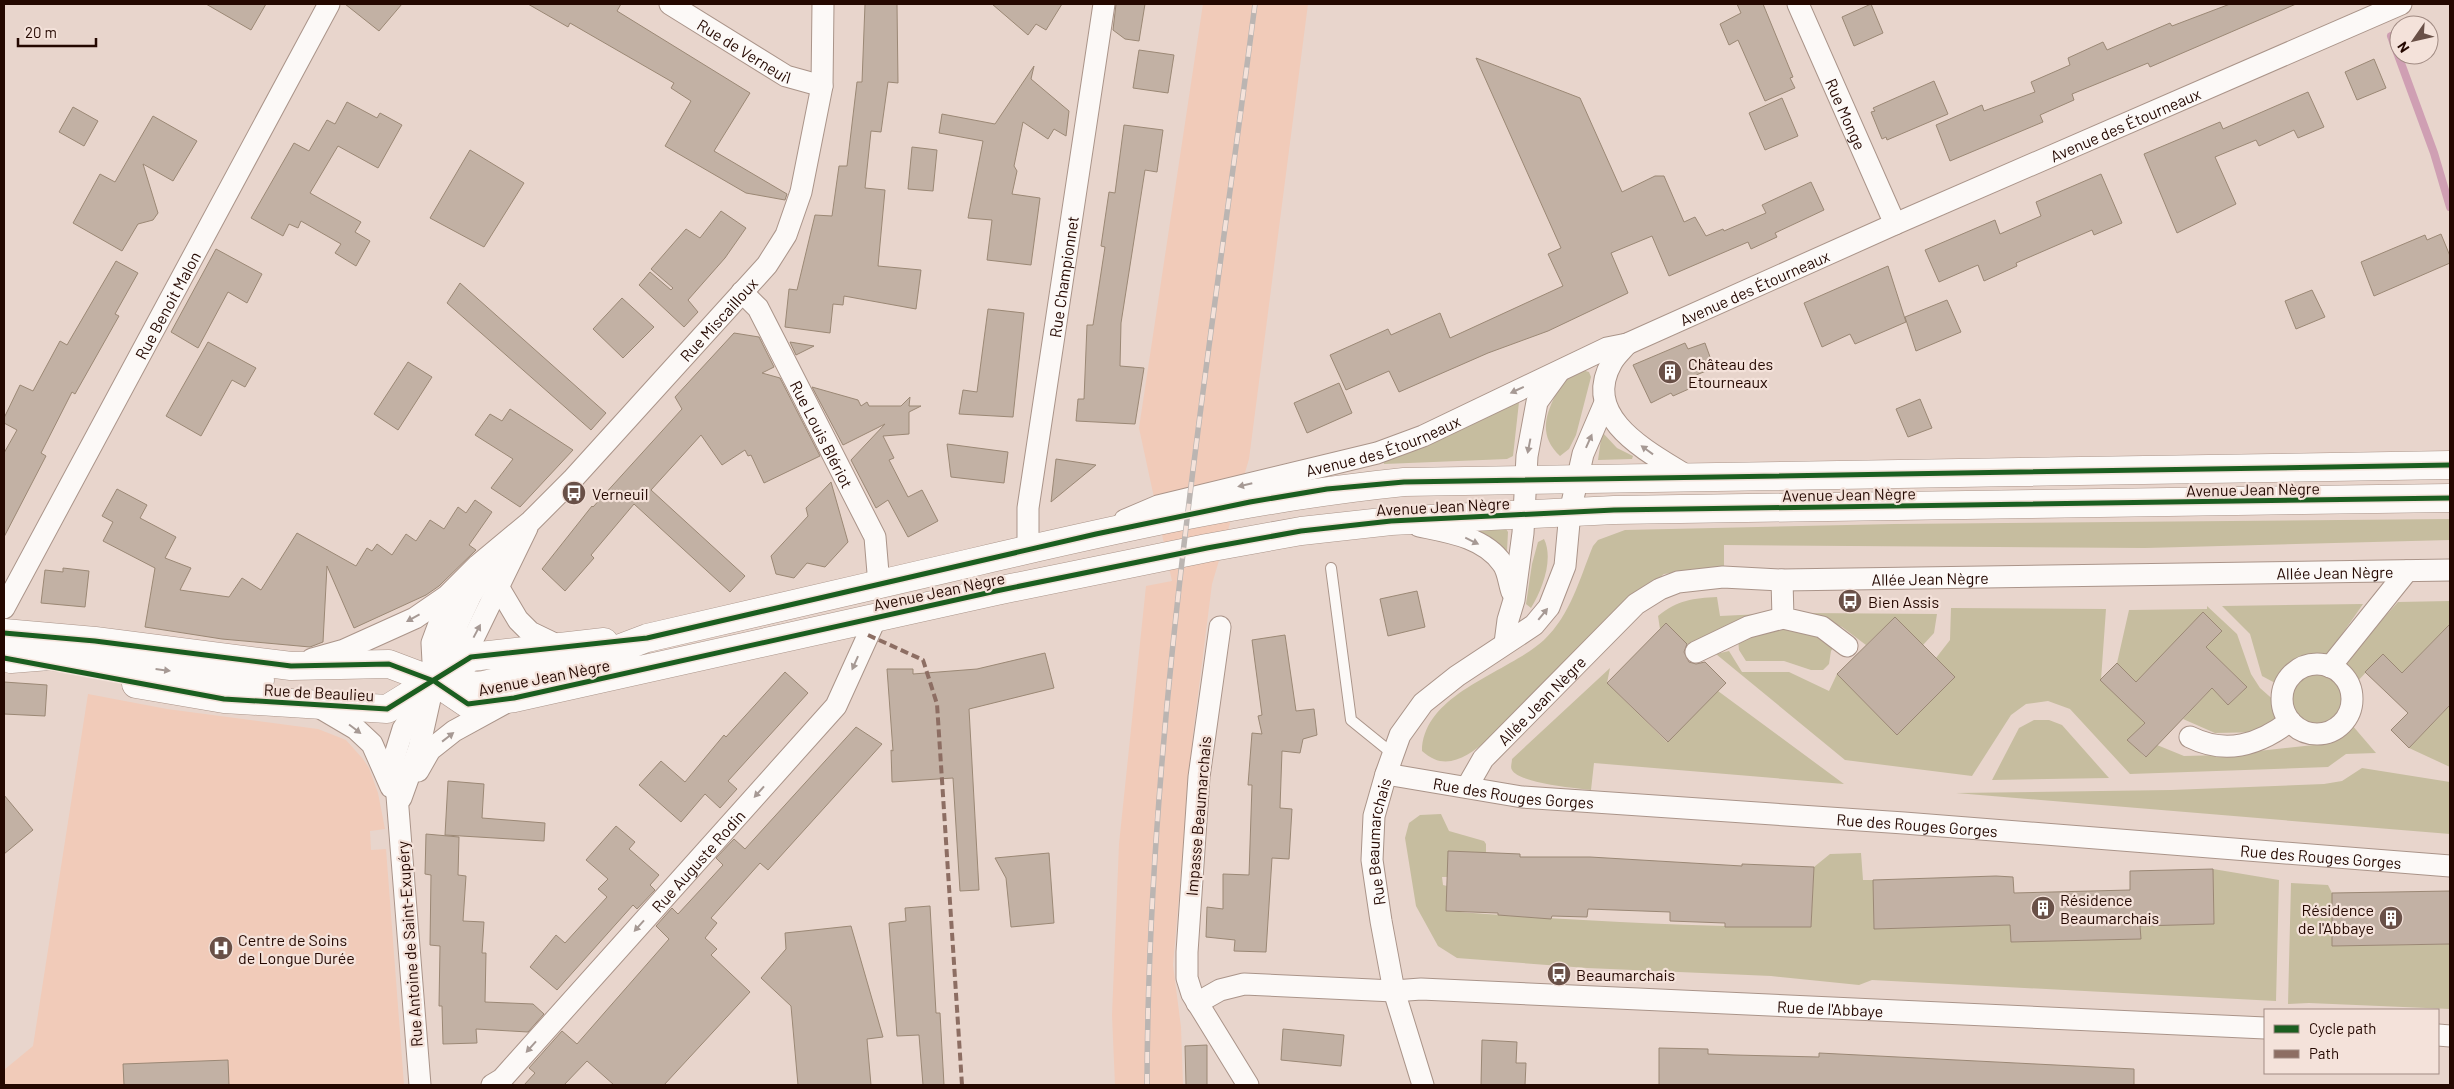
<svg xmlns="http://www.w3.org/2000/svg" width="2454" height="1089" font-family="Barlow,sans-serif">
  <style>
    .built { fill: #f1cbb9 }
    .green { fill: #c6bd9f }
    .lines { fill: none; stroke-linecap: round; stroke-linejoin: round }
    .stream { stroke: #cf9fb3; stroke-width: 8 }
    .building { fill: #c2b1a4; stroke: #9b8875 }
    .lane-casing { stroke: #aa9489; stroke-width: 12 }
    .street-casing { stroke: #aa9489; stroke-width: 23 }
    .secondary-casing { stroke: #aa9489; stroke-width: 29 }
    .lane { stroke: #fcf9f7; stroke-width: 10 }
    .street { stroke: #fcf9f7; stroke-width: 21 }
    .secondary { stroke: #fcf9f7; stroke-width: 28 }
    .rail-casing { stroke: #bbb5b2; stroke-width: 5.5 }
    .rail { stroke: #f4e2da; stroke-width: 4; stroke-dasharray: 11; stroke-linecap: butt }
    .quiet { stroke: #8d6e63; stroke-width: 4; stroke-dasharray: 8 4; stroke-linecap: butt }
    .cycleway-casing { stroke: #f4e2da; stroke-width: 8 }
    .cycleway { stroke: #1b5e20; stroke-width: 5 }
    .oneway { fill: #a69994 }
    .labels { text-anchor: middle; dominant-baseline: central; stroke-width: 4.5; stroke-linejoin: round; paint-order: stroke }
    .street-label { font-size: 16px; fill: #240800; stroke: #f4e2da }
    .poi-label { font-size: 16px; fill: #240800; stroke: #f4e2da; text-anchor: start }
  </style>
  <rect width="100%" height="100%" fill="#e8d5cc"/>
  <path class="built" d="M1203,4h105l-59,455 -37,125 -19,150 -20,231 8,62 2,58h-68l-3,-70 7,-171 27,-258 26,-5 -33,-153z
    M88,694l79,15 151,20 28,11 17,19 6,9 9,25 7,36 -15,2 1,19 15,-1 18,236h-400v-15l29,-24z"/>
  <path class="green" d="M1582,370l7,2 2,5 -15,58 -7,14 -9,7c-20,-19 -16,-38 -5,-60 7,-13 13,-22 27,-26z
    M1515,399l4,3 -6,54 -6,3 -123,5 -2,-7z
    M1602,432l15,16 16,8 -1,3 -34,1z
    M2450,519v21l-305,8 -421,-3v21l-60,8 -49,38 -127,128c-21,16 -42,33 -66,11 1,-58 86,-78 122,-111 27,-26 35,-60 49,-94l5,-6 27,-10 269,-6z
    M1455,529h51l2,3 -1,19z
    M1544,539c10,20 -2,51 -13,69l-5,-4 6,-40 6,-22z
    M1717,597l3,19 42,-2 -74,31 -22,-22 -6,6 -2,-13c19,-16 36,-18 59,-19z
    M2450,601v23l-48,49 -19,-19 -27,29 -13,-20 55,-61z
    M2363,604l-36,52c-23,1 -40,6 -50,28l-15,-8 -12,-42 -28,-28z
    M2207,606l30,28 14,40 9,14 17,15 -2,18 -11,11 -49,1 -32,-14 29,-31 17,16 18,-17 -41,-40 16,-16 -19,-18 -67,69 -19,-19 12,-53 78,-1z
    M1951,608l155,1 -5,71 44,43 -17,17 17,17 12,-12 27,11 38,-1 110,-12 20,-18 24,28 -30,1 -18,13 -198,7 -60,-65 -22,-8 -22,3 -15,11 -39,61 -127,-16 -129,-106 13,-3 13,21h47l40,19 8,-17 60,61 58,-58 -19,-19 14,-18z
    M1807,613l130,1 -3,19 -11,12 -28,-28 -29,28 -24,-18z
    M1766,628c30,0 42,1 68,18l-3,5 -2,13 -6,6h-12l-27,-9h-38l-7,-11 -1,-11z
    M1610,668l-3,15 60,59 51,-51 126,93 -250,-21 -3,27c-15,-2 -72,-7 -79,-20 -2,-3 0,-7 0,-11z
    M2290 699a26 26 0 1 1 52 0a26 26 0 1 1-52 0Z
    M2450,705v62l-41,-19z
    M2034,720h15l13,5 47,53 -117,2 27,-52z
    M2362,768l88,14v52l-494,-41 215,-3 153,-6 18,-3z
    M1441,814l8,17 35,10 2,3v9l-39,24h-5l1,8 4,1 -1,25c122,9 243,16 365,16l3,-60 16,-13 31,-1 2,27h10l1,49 136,-4 1,17 129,-3v-13l74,-3 -1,-54 66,11 -3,121 -404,-21 -13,5 -88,-9 -184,-8 -130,-10 -19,-12 -22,-40 -11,-68 4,-15 11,-8z
    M2291,883l37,2 4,8v53l118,-2v65l-141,-6 -21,1z"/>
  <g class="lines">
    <path class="stream" d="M2391,36l43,117 16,54"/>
  </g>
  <path class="building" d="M206,4h60l-15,26z
    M345,4h57l-23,27z
    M528,4h93l-4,7 133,82 -36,58 73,43 -2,6 -39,-7 -81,-47 26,-45 -20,-13 3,-5 -104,-60 -2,4z
    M865,4h32l1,79 -10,-1 -7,50 -10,-1 -6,57 20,2 -7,76 43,4 -5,39 -72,-13 -1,9 -10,-1 -3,29 -45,-6 4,-38 8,1 18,-75 17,1 7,-50h8l10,-84h5z
    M992,4h70l-16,26 -10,-6 -8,11z
    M1116,4h29l-6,37 -14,-2 -12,-9z
    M1737,4h26l30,73 -3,1 5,10 -30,13 -27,-61 -9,5 -9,-21 21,-11z
    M1871,4l12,29 -29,13 -12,-29z
    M2230,4h66l-146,63 -2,-4 -76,31 2,6 -34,15 3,7 -93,39 -14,-36 46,-20 2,6 51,-19 -4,-10 39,-17 -2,-7 35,-16 4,8 63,-27 2,3z
    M1139,50l35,5 -6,38 -35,-5z
    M1476,58l104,40 42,94 33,-16h9l20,46 11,-5 11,19 17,-7 1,2 42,-18 -4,-8 49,-23 13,28 -49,23 2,4 -26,12 -3,-7 -79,34 -17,-40 -41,17 17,40 -80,38 -60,22 -89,39 -10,-21 -43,19 -16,-35 58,-26 3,6 49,-22 10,25 113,-52 -15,-32 13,-6z
    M2374,59l12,29 -29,12 -12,-28z
    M1034,66l-3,13 38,32 -3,25 -12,-7 -6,10 -25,-17 -9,44 3,5 -5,23 28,4 -9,67 -44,-5 5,-40 -24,-2 15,-77 -44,-8 3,-19 53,10z
    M1934,81l14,33 -61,26 -1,-3 -4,2 -11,-27 4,-1 -2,-3z
    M2308,92l16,35 -26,11 -4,-8 -35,16 -3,-6 -41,17 21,47 -59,29 -33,-79 76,-32 3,7z
    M1782,98l16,38 -33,14 -16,-37z
    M347,102l30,16 3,-5 22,12 -24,43 -40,-22 -28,47 51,29 -6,10 15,9 -14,25 -21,-13 6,-9 -40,-23 -3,7 -9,-4 -6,12 -32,-18 43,-75 15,8 18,-31 8,4z
    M73,107l25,14 -14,25 -25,-14z
    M153,116l44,25 -24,40 -30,-17 15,49 -5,7 -15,4 -16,27 -49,-28 27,-49 15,8z
    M1124,125l39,5 -6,42 -12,-2 -24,153 -1,43 24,2 -9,56 -59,-3 2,-22h6l3,-74h6l12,-78 -4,-1 8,-54 6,1z
    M912,147l25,3 -4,41 -25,-2z
    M470,150l54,33 -40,64 -54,-29z
    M2101,174l21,49 -28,12 -2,-5 -76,33 1,3 -33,15 -6,-16 -39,17 -14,-32 70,-30 5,14 41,-18 -5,-14z
    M721,211l25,17 -21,30 -37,42 10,12 -14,15 -45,-42 11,-13 21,18 2,-2 -22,-19 35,-40 14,9z
    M2441,234l9,22v7l-76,33 -13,-34 64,-27 2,5z
    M216,249l46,25 -15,29 -19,-11 -30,56 -27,-16z
    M116,261l22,12 -23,41 4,2 -44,78 -3,-2 -31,61 5,3 -42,81v-84l13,-23 -13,-7v-5l16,-33 13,6 27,-50 7,4z
    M1888,266l18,56 -51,22 -5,-10 -28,13 -18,-44z
    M460,283l146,130 -15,17 -144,-127z
    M2312,290l13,27 -29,12 -11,-28z
    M622,298l32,29 -31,31 -30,-29z
    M1947,300l14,32 -45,19 -11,-34z
    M988,309l36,4 -11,104 -54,-3 4,-24 14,2z
    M734,333l25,4 15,30 -12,6 18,5 40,78 -56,27 -13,-28 -3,1 -3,-6 -23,15 -21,-30 -50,55 94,86 -15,16 -96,-88 -43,51 3,3 -29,33 -23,-22 50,-63 1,1 89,-98 -7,-12z
    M208,342l48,26 -11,19 -13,-7 -31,56 -35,-20z
    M790,342l24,4 -18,9z
    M1685,343l3,6 17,-6 9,25 -18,7 4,9 -27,12 -2,-3 -20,10 -18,-38z
    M408,362l24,15 -34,53 -24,-16z
    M1339,383l13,30 -45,20 -13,-30z
    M812,387l46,13 3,6 6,-4 2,4h32l9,-9 -1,9h12l-12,6v22l-26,2 11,22 -5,2 19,37 14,-7 16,31 -30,16 -20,-37 -12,8 -25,-48 34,-36 -42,21z
    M1920,399l12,29 -24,9 -12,-28z
    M510,409l63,41 -53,57 -29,-19 22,-29 -38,-24 15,-21 12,7z
    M947,444l61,8 -4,31 -53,-6z
    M1056,459l40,6 -45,37z
    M831,482l17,60 -23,25 -18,-4 -13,15 -18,-4 -5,-18 37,-40 -2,-8z
    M117,489l30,16 -7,13 36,19 -11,21 26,10 -11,22 49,7 13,-19 19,12 36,-57 59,33 11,-18 5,3 5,-7 15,11 14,-21 10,7 14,-21 14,9 14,-22 8,6 9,-13 17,12 -23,33 7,5 -37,36 -13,9 -72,33 -27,-62 -4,76 -13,5 -88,-8 -77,-12 10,-59 -52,-27 10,-19 -11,-6z
    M63,568l26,3 -4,36 -44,-4 4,-33 18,2z
    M1417,591l8,36 -37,9 -8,-37z
    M2203,612l19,19 -16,16 41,40 -19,18 -16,-17 -66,69 -19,-17 18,-17 -45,-43 17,-17 19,19z
    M1895,617l60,60 -58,58 -60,-61z
    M1666,623l21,21 -3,8 5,10 7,2 9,-2 21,21 -58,59 -61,-59z
    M2450,624v81l-41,43 -18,-18 17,-17 -43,-41 18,-18 19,19z
    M1285,635l11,76 18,-2 3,26 -14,4 -3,14 -18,-2 -2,57 12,1 -3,50 -17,-1 -6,94 -32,-1 1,-11 -29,-3 1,-30 16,2v-35l26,1 3,-90h-4l4,-52 10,1 -4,-18 4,-1 -10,-75z
    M1045,653l9,35 -85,21 10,181 -19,1 -7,-113 -61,4 -1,-32 2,1 -6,-82h26v5l64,-5z
    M785,672l23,21 -80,88 9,8 -17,19 -15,-14 -24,28 -42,-37 22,-24 24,21 39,-47 2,2z
    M4,682l43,3 -2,31 -41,-2z
    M856,727l26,17 -114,126 -8,-7 -49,55 6,5 -12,15 12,11 -6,6 39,37 -86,93h-50l-27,-24 -23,24h-40l11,-12 -6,-5 33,-37 15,13 92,-105 -13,-13 16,-18 6,6 24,-26 21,-23 -7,-7 18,-19 11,10z
    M448,781l36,3 -2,34 63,5 -1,18 -99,-6z
    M4,795l29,35 -29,24z
    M616,826l19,16 -6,7 30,26 -9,10 5,5 -18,19 -4,-4 -76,85 -27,-23 26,-32 9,8 42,-46 -9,-8 10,-10 -22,-19z
    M426,834l33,3 -1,38 8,1 -3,45 21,1 -2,31h4l-1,49 48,2 11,10 -16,18 -52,-3 1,14 -34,1 -1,-38h-3l1,-60 -10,-1 1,-70 -6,-1z
    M1448,851l72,3v3h70l152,9v-2l72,3 -3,60h-86v-4l-55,-2v-9l-82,-3 -1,8 -35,-1 -1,3 -53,-4v-2l-52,-2z
    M1049,853l5,70 -43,4 -5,-49 -11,-20z
    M2213,869l1,55 -74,2 1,13 -130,3 -1,-17 -136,4 -1,-49 123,-4 17,1 1,16 116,-3v-19z
    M2450,891v53l-118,2v-53z
    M930,906l6,107h4l4,72h-21l-4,-50 -22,1 -8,-113 17,-2 -1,-13z
    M851,926l32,111 -16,2 4,46h-73l-7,-79 -30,-28 25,-29 -1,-16z
    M1283,1029l61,6 -3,31 -60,-6z
    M1482,1040l35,2 -1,21h10l-1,22h-44z
    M1207,1045v40h-21l-1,-39z
    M1659,1048l49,1v5l26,1 85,2v-4l315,16v16h-475z
    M228,1060l1,25h-105l-1,-21z"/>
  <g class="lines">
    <g class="lane-casing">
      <path id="lane" d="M1331,568l20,152 42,34"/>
    </g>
    <g class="street-casing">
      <g id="street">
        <path id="s1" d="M670,4l116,72 36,10"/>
        <path id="s2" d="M1798,4l97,220"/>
        <path id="s3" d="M742,292l16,16 117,229 4,48"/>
        <path d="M1627,344c-5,6 -11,11 -15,18 -32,56 37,90 75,114"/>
        <path id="s4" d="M1125,520l33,-14 219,-53 46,-17 184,-88 20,-4 268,-120 506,-220"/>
        <path d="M1419,526c29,6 65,11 83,37 6,7 7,21 10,29"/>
        <path id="s5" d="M1028,549v-41l76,-504"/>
        <path d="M1782,580l1,38 39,9 25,19"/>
        <path d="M499,588l19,32 12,12 29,14"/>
        <path id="s6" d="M4,608l325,-604"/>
        <path d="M1220,627l-21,150 -12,175v26l5,16 56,91"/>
        <path d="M1505,643l3,-23 6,-20 9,-67 4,-77 10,-54 21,-29"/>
        <path d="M1696,652l52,-25 35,-9"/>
        <path id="s7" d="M312,659l32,-9 71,-32 32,-22 31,-31 53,-44 41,-41 195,-215 19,-30 15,-43 21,-106 1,-82"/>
        <path d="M450,664l24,-27 53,-109"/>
        <circle cx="2317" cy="699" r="35"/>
        <path d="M2330,667l77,-96"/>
        <path d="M317,706l39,23 16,15 19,43"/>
        <path d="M2190,737c36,18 69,8 100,-16"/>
        <path d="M418,771l12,-21 24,-19 53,-29"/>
        <path id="s8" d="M1386,774l136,23 382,26 546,43"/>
        <path id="s9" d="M1467,787l16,-28 153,-155 24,-15 18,-7 45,-5 59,3 69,-1 599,-9"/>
        <path d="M401,798l18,-50 15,-67 -2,-38 7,-19 21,-32"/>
        <path id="s10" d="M1197,1003l23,-13 24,-6 150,7 27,-2 844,39"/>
        <path d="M2438,1035l12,1"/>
        <path d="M420,1085l-26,-327 9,-29 31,-48 21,-41 2,-15 14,-30 20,-31"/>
        <path id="s11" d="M492,1085l10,-6 334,-373 40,-88"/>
        <path id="s12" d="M1423,1085l-29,-94 -13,-70 -9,-61 2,-44 12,-42 14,-39 23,-32 34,-27 77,-51 15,-18 16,-41 5,-54 13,-58 21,-49"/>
      </g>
    </g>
    <g class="secondary-casing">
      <path id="secondary" d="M4,633l91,8 196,25 98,-2 45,17 34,23 46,-6 482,-107 211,-43 94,-17 90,-10 223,-11 836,-12
        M11,659l38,-3 211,24
        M136,684l88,15 163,10 84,-52 133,-15
        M468,685l12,1 106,-25 61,-23c107,-24 213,-49 319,-74 145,-34 290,-67 438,-82l1046,-17"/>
    </g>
    <use href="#lane" class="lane"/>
    <use href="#street" class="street"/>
    <use href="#secondary" class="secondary"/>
    <g class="rail-casing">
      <path id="rail" d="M1147,1085c1,-360 62,-724 108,-1081"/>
    </g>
    <use href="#rail" class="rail"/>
    <path class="quiet" d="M868,635l55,25 14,44 25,381"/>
    <g class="cycleway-casing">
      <path id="cycleway" d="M4,633l91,8 196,25 98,-2 45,17 34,23 46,-6 482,-107 211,-43 94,-17 90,-10 223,-11 836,-12
        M4,658l220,41 163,10 84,-52 176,-19 449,-104 154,-32 77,-13 77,-7 1046,-17"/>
    </g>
    <use href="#cycleway" class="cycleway"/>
  </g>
  <defs><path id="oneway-solid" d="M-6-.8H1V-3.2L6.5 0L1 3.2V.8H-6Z" transform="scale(1.25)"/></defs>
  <g class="oneway">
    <use href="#oneway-solid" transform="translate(1517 390) rotate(155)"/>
    <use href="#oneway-solid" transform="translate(1589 441) rotate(-66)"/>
    <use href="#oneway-solid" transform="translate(1529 446) rotate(101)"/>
    <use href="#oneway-solid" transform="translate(1647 450) rotate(-144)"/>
    <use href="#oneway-solid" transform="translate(1245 485) rotate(167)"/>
    <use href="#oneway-solid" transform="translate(1472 541) rotate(26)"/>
    <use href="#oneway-solid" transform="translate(1543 614) rotate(-51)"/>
    <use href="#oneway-solid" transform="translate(413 618) rotate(151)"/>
    <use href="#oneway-solid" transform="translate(477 631) rotate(-62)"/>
    <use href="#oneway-solid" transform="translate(855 663) rotate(114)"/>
    <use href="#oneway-solid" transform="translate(163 670) rotate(7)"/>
    <use href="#oneway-solid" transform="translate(355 729) rotate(37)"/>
    <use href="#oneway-solid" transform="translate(448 737) rotate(-38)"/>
    <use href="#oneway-solid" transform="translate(759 792) rotate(132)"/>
    <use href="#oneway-solid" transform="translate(639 926) rotate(132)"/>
    <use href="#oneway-solid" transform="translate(531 1047) rotate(132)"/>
  </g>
  <defs>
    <g id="building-disc" transform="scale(1.25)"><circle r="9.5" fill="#695047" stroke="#f4e2da"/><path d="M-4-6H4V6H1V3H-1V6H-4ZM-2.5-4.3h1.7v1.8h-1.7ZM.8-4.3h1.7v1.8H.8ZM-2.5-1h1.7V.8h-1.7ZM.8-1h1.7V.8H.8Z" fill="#fff"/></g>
    <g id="bus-disc" transform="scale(1.25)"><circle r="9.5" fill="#695047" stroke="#f4e2da"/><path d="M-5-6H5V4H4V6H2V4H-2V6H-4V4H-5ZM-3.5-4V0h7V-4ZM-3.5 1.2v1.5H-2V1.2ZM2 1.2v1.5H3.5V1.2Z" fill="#fff"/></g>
    <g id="hospital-disc" transform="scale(1.25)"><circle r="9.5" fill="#695047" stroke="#f4e2da"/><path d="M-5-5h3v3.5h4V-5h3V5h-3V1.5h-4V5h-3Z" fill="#fff"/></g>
  </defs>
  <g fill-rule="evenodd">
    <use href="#building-disc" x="1670" y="372"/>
    <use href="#bus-disc" x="574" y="493"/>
    <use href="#bus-disc" x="1850" y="601"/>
    <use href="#building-disc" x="2043" y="908"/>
    <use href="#building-disc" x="2391" y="918"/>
    <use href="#hospital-disc" x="221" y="948"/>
    <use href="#bus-disc" x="1559" y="974"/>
  </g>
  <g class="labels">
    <g class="street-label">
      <text stroke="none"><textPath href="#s1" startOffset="88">Rue de Verneuil</textPath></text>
      <text stroke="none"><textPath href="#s2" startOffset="120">Rue Monge</textPath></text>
      <text stroke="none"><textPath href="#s4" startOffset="1079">Avenue des Étourneaux</textPath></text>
      <text stroke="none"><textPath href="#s5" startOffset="275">Rue Championnet</textPath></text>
      <text stroke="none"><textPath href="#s4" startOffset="674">Avenue des Étourneaux</textPath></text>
      <text stroke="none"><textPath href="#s6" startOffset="344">Rue Benoit Malon</textPath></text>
      <text stroke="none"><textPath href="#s7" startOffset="538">Rue Miscailloux</textPath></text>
      <text stroke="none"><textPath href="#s3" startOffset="164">Rue Louis Blériot</textPath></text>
      <text stroke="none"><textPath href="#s4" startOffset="269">Avenue des Étourneaux</textPath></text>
      <text transform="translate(2253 489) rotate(-1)">Avenue Jean Nègre</text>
      <text transform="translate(1849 494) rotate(-1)">Avenue Jean Nègre</text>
      <text transform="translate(1443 506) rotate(-3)">Avenue Jean Nègre</text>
      <text stroke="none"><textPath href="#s9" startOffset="955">Allée Jean Nègre</textPath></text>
      <text stroke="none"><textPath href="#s9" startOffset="550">Allée Jean Nègre</textPath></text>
      <text transform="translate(939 591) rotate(-12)">Avenue Jean Nègre</text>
      <text transform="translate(544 677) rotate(-11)">Avenue Jean Nègre</text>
      <text transform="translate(319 692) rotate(3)">Rue de Beaulieu</text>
      <text stroke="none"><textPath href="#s9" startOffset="115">Allée Jean Nègre</textPath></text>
      <text stroke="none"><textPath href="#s8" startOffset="129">Rue des Rouges Gorges</textPath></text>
      <text transform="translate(1198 816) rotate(-85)">Impasse Beaumarchais</text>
      <text stroke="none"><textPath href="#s8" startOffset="534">Rue des Rouges Gorges</textPath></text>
      <text stroke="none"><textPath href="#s12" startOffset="250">Rue Beaumarchais</textPath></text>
      <text stroke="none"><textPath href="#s8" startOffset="939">Rue des Rouges Gorges</textPath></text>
      <text stroke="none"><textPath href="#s11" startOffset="305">Rue Auguste Rodin</textPath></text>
      <text transform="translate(409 944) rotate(-94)">Rue Antoine de Saint-Exupéry</text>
      <text stroke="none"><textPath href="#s10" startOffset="638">Rue de l'Abbaye</textPath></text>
    </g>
    <g class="poi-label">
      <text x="1688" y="363">Château des<tspan x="1688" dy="18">Etourneaux</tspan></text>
      <text x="592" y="493">Verneuil</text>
      <text x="1868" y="601">Bien Assis</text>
      <text x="2060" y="899">Résidence<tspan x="2060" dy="18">Beaumarchais</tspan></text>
      <text x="2374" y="909" text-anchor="end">Résidence<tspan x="2374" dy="18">de l'Abbaye</tspan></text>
      <text x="238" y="939">Centre de Soins<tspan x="238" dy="18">de Longue Durée</tspan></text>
      <text x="1576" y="974">Beaumarchais</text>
    </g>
  </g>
  <rect width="2454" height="1089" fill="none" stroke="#240800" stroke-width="10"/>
  <rect x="2264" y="1009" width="175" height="65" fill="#f4e2da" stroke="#a18b83"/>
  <rect x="2274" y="1025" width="25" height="8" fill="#1b5e20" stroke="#a18b83"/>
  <text x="2309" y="1034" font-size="15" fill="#240800">Cycle path</text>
  <rect x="2274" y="1050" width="25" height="8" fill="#8d6e63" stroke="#a18b83"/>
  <text x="2309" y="1059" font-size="15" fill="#240800">Path</text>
  <g transform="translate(2414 40) rotate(236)"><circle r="24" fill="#f4e2da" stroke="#a18b83"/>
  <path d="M0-4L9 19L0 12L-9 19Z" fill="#695047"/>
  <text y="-8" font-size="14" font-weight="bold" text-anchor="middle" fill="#240800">N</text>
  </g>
  <path d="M18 38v8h78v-8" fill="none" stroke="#240800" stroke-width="2.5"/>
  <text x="25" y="38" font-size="15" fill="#240800" stroke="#f4e2da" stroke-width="4" paint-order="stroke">20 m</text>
</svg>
